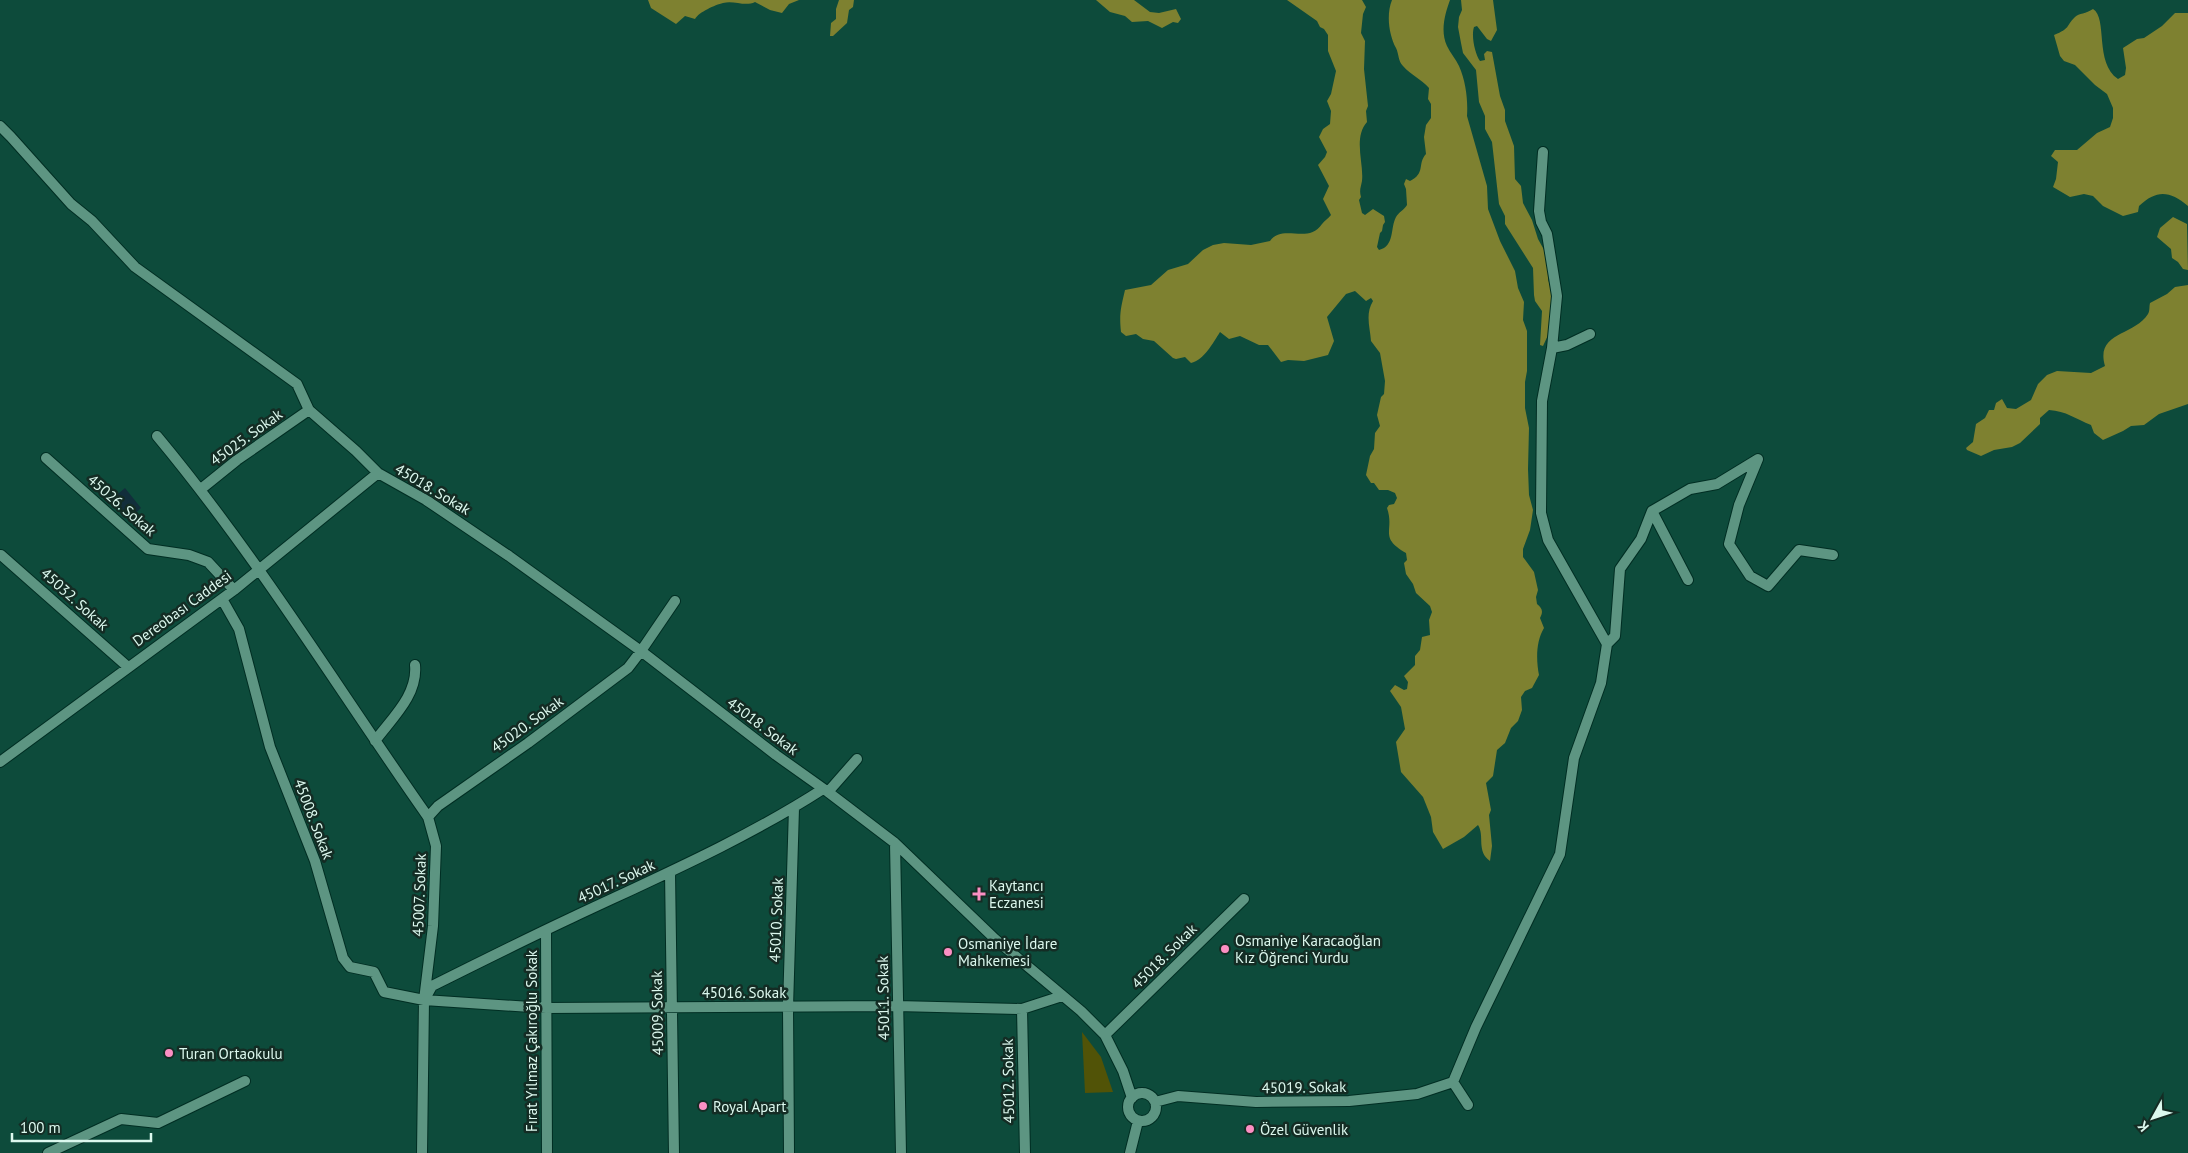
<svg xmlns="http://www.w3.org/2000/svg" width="2188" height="1153" font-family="'PT Sans',sans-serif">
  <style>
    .green { fill: #515307 }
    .forest { fill: #7e8130 }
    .water { fill: #122e3b }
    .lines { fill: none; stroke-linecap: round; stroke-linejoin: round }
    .minor-casing { stroke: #002e23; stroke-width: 12 }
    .minor { stroke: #5d9582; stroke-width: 10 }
    .poi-dot { fill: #fc8fc3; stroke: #142c24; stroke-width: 2 }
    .labels { text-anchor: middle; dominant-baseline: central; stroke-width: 5; stroke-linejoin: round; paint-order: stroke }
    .street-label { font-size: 15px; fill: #dcf8ee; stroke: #142c24 }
    .poi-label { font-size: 15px; fill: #dcf8ee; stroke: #142c24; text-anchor: start }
  </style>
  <rect width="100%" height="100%" fill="#0d4b3b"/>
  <path class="green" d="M1082,1032l19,25 12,35 -28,1z"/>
  <path class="forest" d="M648,0h151l-10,4 -7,9 -12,-3 -15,-8c-10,5 -21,-2 -32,1 -8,2 -24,9 -28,16l-10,-3 -9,8 -25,-16z
    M839,0h15l-1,7 -4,3 -2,13 -14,13h-3l1,-13 5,-4v-10z
    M1096,0h38l16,12 9,1 17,-4 5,10 -3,4 -5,-1 -11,6 -14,-7 -16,1 -7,-6 -15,-4z
    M1287,0h75l4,7 -3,7 -2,19 4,8 -1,28 4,37 -2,5 1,11c-14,16 -3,41 -5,59 -1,6 -3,9 -1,16l-2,3 3,13 3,2 8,-6 11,7 1,6 -2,3 -1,6 -2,2 -3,14 2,3c16,-4 11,-22 17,-33 3,-5 8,-7 11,-12l-1,-16 -2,-5 2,-5 4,2c16,-8 7,-17 16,-27l-2,-17 2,-12 5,-7v-14l-3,-5 1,-11c-8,-9 -18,-13 -26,-22 -5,-5 -4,-12 -7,-18 -7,-13 -10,-33 -4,-48h58c-5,14 -10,31 -3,46 3,7 9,13 12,20 7,16 9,34 8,50l20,70 1,23 12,32 15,30 3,17 6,14 -1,18 4,11v40l-2,11v26l4,20 -1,41 1,26 4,15 -3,20 -7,19v8l11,15 4,18 -2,7 1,7c6,5 6,8 3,14l4,10c-8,13 -8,32 -5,47l-7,13 -7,3 -4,6 1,13 -4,11 -7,7 -6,15 -8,7 -4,26 -7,7 5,27 -2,5 3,31 -2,15c-14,-10 -5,-25 -12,-36l-14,12 -21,12 -10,-17 -2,-15 -8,-20 -22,-25 -5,-30 9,-13 -4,-22 -11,-16 5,-6 9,5 3,-1 1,-7 -4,-6 11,-11v-9l5,-6 2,-13 8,-2 -1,-15 3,-8 -2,-6 -14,-13 -3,-9 -7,-10 -2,-11 3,-3 -1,-7c-28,-16 -11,-22 -19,-45l2,-3 5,-1 3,-6 -2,-5 -7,-3h-9l-5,-7h-3l-5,-8 4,-19 4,-7 1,-16 5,-7 -3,-11 4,-18 3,-3 1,-13 -5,-28 -9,-12c-1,-14 -6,-27 2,-40l-2,-3 -5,3 -11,-10 -9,3 -19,23 7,24 -6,14 -24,6 -16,-1 -7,2 -13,-17h-9l-19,-9 -11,3 -9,-7c-7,11 -16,28 -29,31l-6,-6 -9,2 -3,-1 -19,-17 -11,-2 -7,-5 -10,2 -5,-4c-2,-18 0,-25 4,-42l26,-5 17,-15 20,-6 15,-14 10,-5 11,-2 27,2 19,-4c13,-18 38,4 52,-17 3,-4 6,-5 9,-9l-8,-16 6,-13 -11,-21 7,-8 2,-5 -8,-15 4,-8 7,-5 1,-13 -4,-10 4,-7 5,-23 -8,-20v-16l-4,-6 -4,-2 -3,-6z
    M1461,0h32l4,30 -6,11 -4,-2 -10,-13 -3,1c-3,9 1,27 6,34l5,-1 -1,-6 3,-3 5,1 8,44 5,14v11l9,25 1,33 6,7 2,17 9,17 6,19 10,18v22l4,14v9l-3,31 -6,13 -3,-1 2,-34 -7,-10 -1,-6 -1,-27 -28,-44v-8l-6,-12 -7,-62 -7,-13v-13l-6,-14 -3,-32 -13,-17 -2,-10 -3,-16 1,-10 3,-7z
    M2093,9c15,9 1,54 25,70l7,-4 1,-7 -3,-20 14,-9 7,-1 18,-12 13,-13h13v193c-18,-15 -31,-17 -49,0l-1,6 -15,4 -20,-10 -10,-10 -9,-2 -14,3 -17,-10 3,-8 2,-17 -7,-6 4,-6h22l20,-17 13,-6 3,-9v-10l-6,-14 -12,-9 -20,-20 -11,-4 -4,-5 -6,-21c17,-7 11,-8 21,-18 4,-4 11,-3 18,-8z
    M2173,217l14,7 1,46 -5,-1 -5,-7 -6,-4 -1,-9 -14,-12 3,-9z
    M2188,285v119l-29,10 -15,11 -13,1 -8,5 -20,9 -9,-7 -3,-8c-15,-6 -25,-14 -42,-15l-9,8v6l-20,19 -8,4 -18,3 -13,6 -14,-6 -1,-2 7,-6 3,-18 9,-6 4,-8h5l2,-7 6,-4 5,9 9,1 15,-9 7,-16 9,-9 10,-4 34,2 14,-7c-10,-34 29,-30 43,-52 2,-3 1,-7 2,-11l17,-9 8,-7z"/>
  <path class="water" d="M125,488l16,20 -12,11 -17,-20z"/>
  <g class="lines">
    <g class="minor-casing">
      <path id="minor" d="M0,126l11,11 60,67 21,17 43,46 162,117 12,26 47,41 22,22 48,27 83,56 132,95 135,104 52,37 67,51 100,96 86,72 24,24 18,36 9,27
        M1543,152l-4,59 2,11 6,12 10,62 -5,52 -10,53 -1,112 7,27 59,104
        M1552,348l15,-3 23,-11
        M157,436c100,120 181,253 271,381l8,29 -3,80 -9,74 -2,153
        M46,458l102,91 41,6 19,7 26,28
        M201,489l36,-29 72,-50
        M1652,511l36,69
        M1,555l127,112
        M222,599l17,30 31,118 45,114 28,97 7,9 24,5 10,20 40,8 122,8 351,-2 125,3 40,-13
        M375,741c17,-23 43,-46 40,-76
        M0,762l234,-172 144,-117
        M828,792l29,-33
        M428,817l10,-11 90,-63 100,-75 13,-17 34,-50
        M895,843l6,310
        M670,872l4,281
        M546,930l1,223
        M427,995l5,-9c46,-23 92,-46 139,-68 85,-40 173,-78 252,-129
        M1022,1009l3,144
        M1105,1035l139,-136
        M1453,1082l23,-55 84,-173 14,-96 27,-75 6,-39 8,-8 5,-67 21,-30 11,-28 38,-22 27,-5 41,-25 -19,46 -10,39 21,32 18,10 31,-36 34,5
        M1453,1082l15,23
        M1128 1107a14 14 0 1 1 28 0a14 14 0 1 1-28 0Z
        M1155,1102l23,-6 78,6 93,-1 68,-7 36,-12
        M48,1153l73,-34 37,4 87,-42
        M789,1153l-1,-146 6,-199
        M1130,1153l8,-32"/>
    </g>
    <use href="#minor" class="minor"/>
  </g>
  <g class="poi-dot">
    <path d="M976.5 886.5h5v5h5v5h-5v5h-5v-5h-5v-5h5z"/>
    <circle cx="1225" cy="949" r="5"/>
    <circle cx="948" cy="952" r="5"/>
    <circle cx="169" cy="1053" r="5"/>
    <circle cx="703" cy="1106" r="5"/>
    <circle cx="1250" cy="1129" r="5"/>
  </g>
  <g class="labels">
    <g class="street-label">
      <text transform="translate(246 437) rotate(-36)">45025. Sokak</text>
      <text transform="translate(433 489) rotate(31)">45018. Sokak</text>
      <text transform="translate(122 505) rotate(41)">45026. Sokak</text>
      <text transform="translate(75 599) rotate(42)">45032. Sokak</text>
      <text transform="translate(182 608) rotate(-36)">Dereobası Caddesi</text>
      <text transform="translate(527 724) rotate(-36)">45020. Sokak</text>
      <text transform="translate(763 726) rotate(37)">45018. Sokak</text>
      <text transform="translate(314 819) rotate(69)">45008. Sokak</text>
      <text transform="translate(616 881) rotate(-25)">45017. Sokak</text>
      <text transform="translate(419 895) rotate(-88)">45007. Sokak</text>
      <text transform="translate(776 920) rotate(-88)">45010. Sokak</text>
      <text transform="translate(1164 956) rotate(-45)">45018. Sokak</text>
      <text x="744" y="992">45016. Sokak</text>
      <text transform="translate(883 998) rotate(-91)">45011. Sokak</text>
      <text transform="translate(657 1013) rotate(-91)">45009. Sokak</text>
      <text transform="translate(531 1041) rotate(-90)">Fırat Yılmaz Çakıroğlu Sokak</text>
      <text transform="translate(1008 1081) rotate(-91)">45012. Sokak</text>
      <text transform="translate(1304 1087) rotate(-1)">45019. Sokak</text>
    </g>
    <g class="poi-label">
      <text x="989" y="885">Kaytancı<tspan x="989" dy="17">Eczanesi</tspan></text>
      <text x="1235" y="940">Osmaniye Karacaoğlan<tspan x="1235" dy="17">Kız Öğrenci Yurdu</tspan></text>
      <text x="958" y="943">Osmaniye İdare<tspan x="958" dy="17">Mahkemesi</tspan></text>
      <text x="179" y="1053">Turan Ortaokulu</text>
      <text x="713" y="1106">Royal Apart</text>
      <text x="1260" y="1129">Özel Güvenlik</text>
    </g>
  </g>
  <g transform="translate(2153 1118) rotate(230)" stroke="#142c24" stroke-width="4" paint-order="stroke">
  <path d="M0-4L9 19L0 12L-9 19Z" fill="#dcf8ee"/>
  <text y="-8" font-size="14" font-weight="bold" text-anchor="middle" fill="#dcf8ee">K</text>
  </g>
  <path d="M12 1133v8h139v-8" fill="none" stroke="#dcf8ee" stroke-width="2.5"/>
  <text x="20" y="1133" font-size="15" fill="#dcf8ee" stroke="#142c24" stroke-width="4" paint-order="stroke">100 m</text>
</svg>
